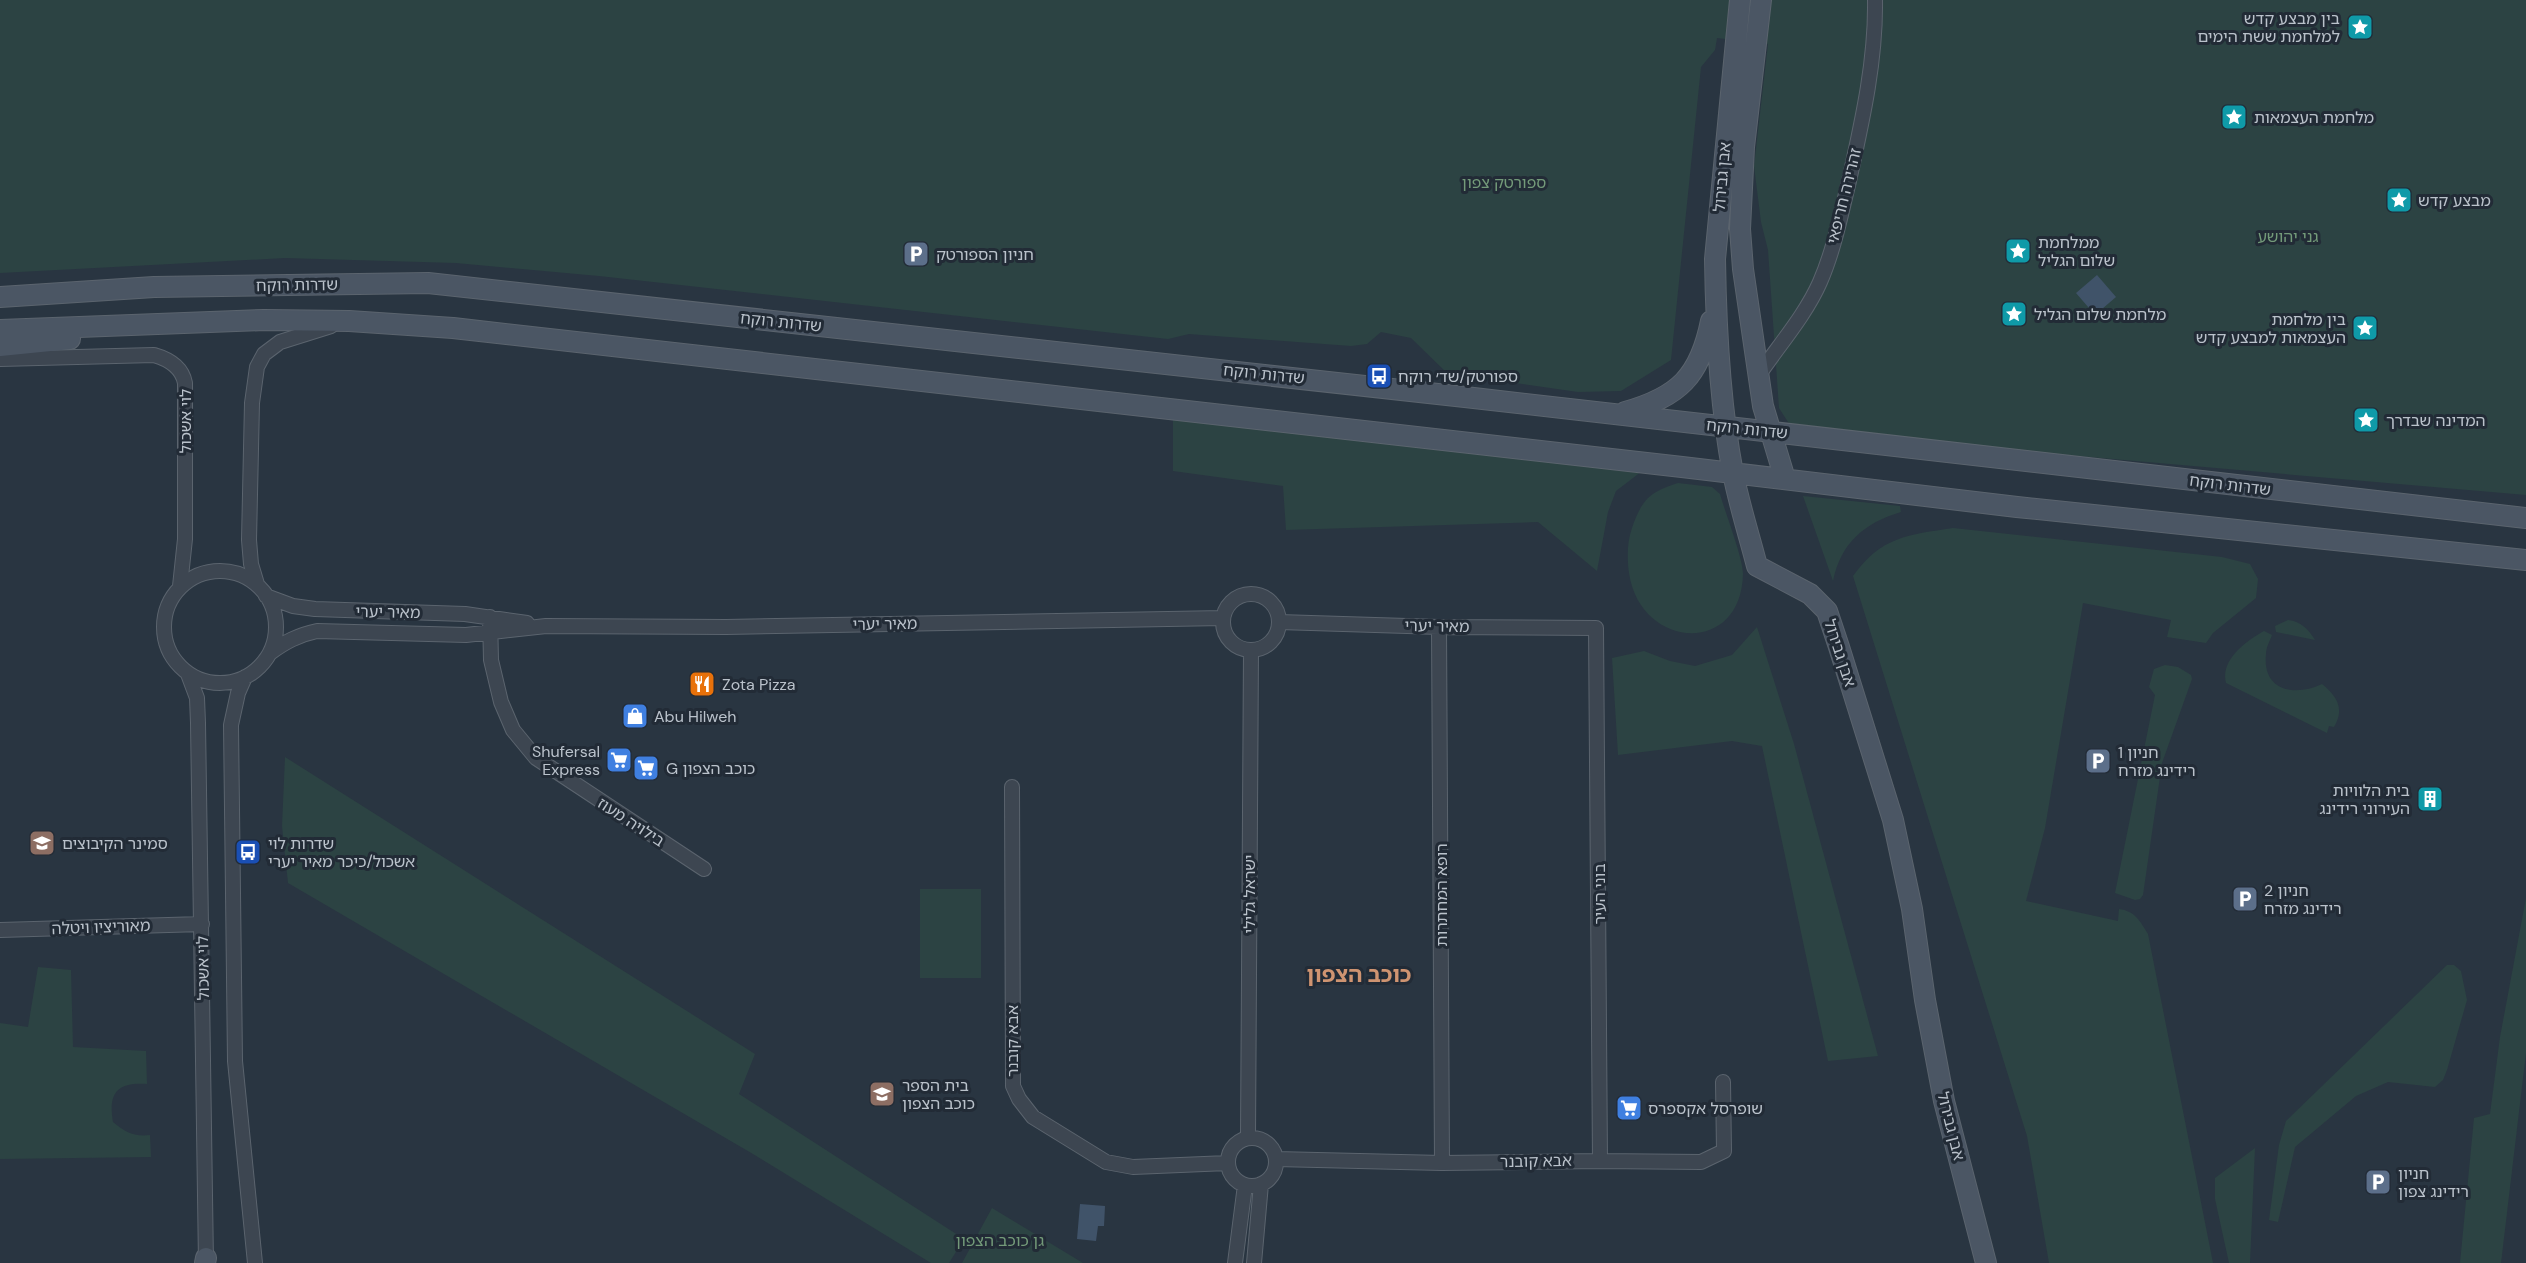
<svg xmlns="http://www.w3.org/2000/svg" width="2526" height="1263" font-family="'DM Sans','Noto Sans Hebrew',sans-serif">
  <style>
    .green { fill: #2c4343 }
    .water { fill: #405369 }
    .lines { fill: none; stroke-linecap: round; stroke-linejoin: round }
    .street-casing { stroke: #5b646e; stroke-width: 16 }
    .secondary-casing { stroke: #5b646e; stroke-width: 22 }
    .street { stroke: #3d4651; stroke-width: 14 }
    .secondary { stroke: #4b5664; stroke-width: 20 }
    .labels { text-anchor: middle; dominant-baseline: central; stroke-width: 6; stroke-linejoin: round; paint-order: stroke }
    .poi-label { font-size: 16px; fill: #bac2cb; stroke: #222b36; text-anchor: start }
    .street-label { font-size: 16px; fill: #bac2cb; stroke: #222b36 }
    .park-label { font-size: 16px; fill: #739a79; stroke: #222b36 }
    .district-label { font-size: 22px; font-weight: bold; fill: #cf9471; stroke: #222b36 }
  </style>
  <rect width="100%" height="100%" fill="#293541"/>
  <path class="green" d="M0,0h2526v495l-599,-52 -128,-14 -11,-7 -9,-14 -11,-158 -7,-28 -7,-56 14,-122 -51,-6 -2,12 -14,17 -30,293 -50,31 -43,1 -131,-19 -36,-35 -30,-6 -14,12 -16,2 -162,-12 -21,5 -569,-63 -143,-13 -171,-5 -285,15z
    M1173,418l473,50 -30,23 -8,21 -11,59 -59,-49 -252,8 -3,-44 -110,-15z
    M1678,483l34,4 8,7c5,18 23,64 23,80 -2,83 -103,75 -114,-1 -2,-14 -2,-31 3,-45 10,-29 18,-36 46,-45z
    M1803,496l97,10 1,6c-37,11 -60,31 -68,69z
    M1953,528l269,29 28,7 8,15 -2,19 -43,35 -7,10 -39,-6 4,-17 -88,-17 -38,225 -19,73 92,20 1,-12c16,2 21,12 29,25l65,329h-164l-22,-127 -174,-560c29,-40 55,-41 100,-48z
    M2288,620c13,1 21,10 27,20l-39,-8 -1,-6z
    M1757,627l37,117 84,312 -50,5 -66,-315 -30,-5 -114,14 -6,-97 32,-7 26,10 25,5 37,-11z
    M2264,631l8,4c-2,6 -6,12 -6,19 -4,37 29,43 56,30 15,12 23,25 12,43l-5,-1 -2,7 -101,-50c-6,-23 20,-42 38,-52z
    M2165,665l13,2 13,8 1,4 -30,84 -19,132 -3,4 -5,1 -20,-7 40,-198 -6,-8 5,-18z
    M285,757l470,297 -16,40 225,145 -15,24h-18l-178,-109 -465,-271 -6,-57z
    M920,889h61v89h-61z
    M2526,898v155l-25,210h-41l14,-145 16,-4 10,-77z
    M2447,965h7l7,6 6,29 -20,70 -4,10 -8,7 -47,-5 -32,14 -61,51 -17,75 -9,-2 10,-75 7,-24z
    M38,967l33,3 2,77 73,4 1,33c-30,-2 -39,9 -34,38 12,10 21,15 37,13l1,22 -151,2v-136l28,4z
    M2255,1148l-5,115h-21l-14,-64v-21z
    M992,1208l91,55h-121z"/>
  <path class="water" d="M2097,275l19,22 -21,18 -19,-22z
    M1080,1204l25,2 -1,20h-6l-2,15 -19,-2z"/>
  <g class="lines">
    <g class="street-casing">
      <path id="street" d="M0,359l154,-4c14,4 28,12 31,28v156l-5,47
        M1760,373c20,-29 46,-59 60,-91 14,-32 21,-68 29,-101 13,-59 27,-120 26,-181
        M164 627a56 56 0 1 1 112 0a56 56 0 1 1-112 0Z
        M257,584l-6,-20 -2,-24 3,-137 5,-36 7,-13 16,-12 51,-16
        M1223 622a28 28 0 1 1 56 0a28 28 0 1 1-56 0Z
        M266,596l27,10 22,3 150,5 62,9
        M490,617l1,43 10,42 12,28 23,28 168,111
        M1279,622l160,5 157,1 4,533
        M1439,627l3,536
        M270,653c15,-11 28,-18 47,-22l149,4 80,-9 180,1 497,-9
        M188,674l9,24 1,25 8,540
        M245,677l-7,16 -7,32 4,336 20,202
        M1012,787l1,299 6,13 14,18 73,45 27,5 95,-4
        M0,930l202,-6
        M1248,1137l3,-487
        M1228 1162a24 24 0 1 1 48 0a24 24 0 1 1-48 0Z
        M1276,1159l166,4 158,-2 101,1 23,-11 -1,-69
        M1235,1263l10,-78
        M1254,1263l7,-79"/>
    </g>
    <g class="secondary-casing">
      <path id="secondary" d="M1740,0l-25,259c1,69 5,147 18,214 6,31 16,62 24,93l53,28 17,17 12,36 54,173 19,89 13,91 19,101 42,162
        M1761,0l-17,147 -4,82 3,40 20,137 22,73
        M0,297l154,-10 274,-4 1037,114 1061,121
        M0,330l264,-10 85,1 104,7 1229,139 335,40 509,53
        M0,346l70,-7
        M1625,412c54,-15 75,-36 86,-91
        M205,1263l1,-5"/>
    </g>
    <use href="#street" class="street"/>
    <use href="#secondary" class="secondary"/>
  </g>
  <defs>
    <g id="sight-square" transform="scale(1.35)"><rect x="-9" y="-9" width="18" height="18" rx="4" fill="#0f9aa8" stroke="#222b36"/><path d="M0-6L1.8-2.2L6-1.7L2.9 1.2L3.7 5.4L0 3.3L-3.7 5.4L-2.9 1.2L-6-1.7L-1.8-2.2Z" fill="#fff"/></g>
    <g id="parking-square" transform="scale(1.35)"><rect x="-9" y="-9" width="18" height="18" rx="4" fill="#5c6f8a" stroke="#222b36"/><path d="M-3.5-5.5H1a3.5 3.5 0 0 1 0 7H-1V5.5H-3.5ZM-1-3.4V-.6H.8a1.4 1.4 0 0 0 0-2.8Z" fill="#fff"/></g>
    <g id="bus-square" transform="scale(1.35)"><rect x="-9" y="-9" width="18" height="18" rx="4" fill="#1a4fb4" stroke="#222b36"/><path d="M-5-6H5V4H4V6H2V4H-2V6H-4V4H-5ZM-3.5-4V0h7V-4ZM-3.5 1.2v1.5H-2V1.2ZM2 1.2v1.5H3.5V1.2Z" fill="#fff"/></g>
    <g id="restaurant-square" transform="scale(1.35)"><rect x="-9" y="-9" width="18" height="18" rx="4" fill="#e8710a" stroke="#222b36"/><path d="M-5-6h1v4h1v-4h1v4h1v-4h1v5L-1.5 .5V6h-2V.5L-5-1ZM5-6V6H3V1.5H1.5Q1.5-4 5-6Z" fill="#fff"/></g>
    <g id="shop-square" transform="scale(1.35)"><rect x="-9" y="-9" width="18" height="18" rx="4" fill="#3f7fe0" stroke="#222b36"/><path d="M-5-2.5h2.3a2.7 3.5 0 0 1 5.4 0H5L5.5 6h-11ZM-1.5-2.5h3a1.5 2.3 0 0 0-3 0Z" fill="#fff"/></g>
    <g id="supermarket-square" transform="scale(1.35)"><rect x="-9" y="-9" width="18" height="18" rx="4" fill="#3f7fe0" stroke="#222b36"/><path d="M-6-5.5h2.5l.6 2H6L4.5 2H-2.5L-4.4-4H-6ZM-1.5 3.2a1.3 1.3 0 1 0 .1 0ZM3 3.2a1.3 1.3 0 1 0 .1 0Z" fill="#fff"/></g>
    <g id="building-square" transform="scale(1.35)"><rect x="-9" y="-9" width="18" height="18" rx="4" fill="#0f9aa8" stroke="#222b36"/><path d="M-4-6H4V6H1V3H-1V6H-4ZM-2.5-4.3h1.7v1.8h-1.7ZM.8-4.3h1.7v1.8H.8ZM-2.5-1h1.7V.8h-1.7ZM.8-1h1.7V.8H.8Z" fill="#fff"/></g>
    <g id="university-square" transform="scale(1.35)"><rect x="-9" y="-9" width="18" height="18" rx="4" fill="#8d6e63" stroke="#222b36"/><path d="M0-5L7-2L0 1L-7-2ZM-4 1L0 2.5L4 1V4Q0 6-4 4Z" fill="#fff"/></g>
    <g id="school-square" transform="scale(1.35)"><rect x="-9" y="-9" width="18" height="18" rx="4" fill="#8d6e63" stroke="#222b36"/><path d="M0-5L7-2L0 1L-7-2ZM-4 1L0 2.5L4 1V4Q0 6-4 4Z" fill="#fff"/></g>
  </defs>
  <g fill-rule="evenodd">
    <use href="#sight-square" x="2360" y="27"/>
    <use href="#sight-square" x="2234" y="117"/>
    <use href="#sight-square" x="2399" y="200"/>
    <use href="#sight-square" x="2018" y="251"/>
    <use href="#parking-square" x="916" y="254"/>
    <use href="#sight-square" x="2014" y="314"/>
    <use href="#sight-square" x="2365" y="328"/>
    <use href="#bus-square" x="1379" y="376"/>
    <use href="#sight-square" x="2366" y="420"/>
    <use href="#restaurant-square" x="702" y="684"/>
    <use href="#shop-square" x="635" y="716"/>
    <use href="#supermarket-square" x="619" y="760"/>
    <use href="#parking-square" x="2098" y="761"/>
    <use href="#supermarket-square" x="646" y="768"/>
    <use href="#building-square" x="2430" y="799"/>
    <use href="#university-square" x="42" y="843"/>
    <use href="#bus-square" x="248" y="852"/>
    <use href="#parking-square" x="2245" y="899"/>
    <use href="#school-square" x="882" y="1094"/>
    <use href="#supermarket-square" x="1629" y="1108"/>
    <use href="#parking-square" x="2378" y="1182"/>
  </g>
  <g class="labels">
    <g class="poi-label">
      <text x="2340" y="18" text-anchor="end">בין מבצע קדש<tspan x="2340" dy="18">למלחמת ששת הימים</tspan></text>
      <text x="2254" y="117">מלחמת העצמאות</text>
      <text x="2418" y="200">מבצע קדש</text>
      <text x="2038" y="242">ממלחמת<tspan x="2038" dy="18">שלום הגליל</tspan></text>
      <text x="936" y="254">חניון הספורטק</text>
      <text x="2034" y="314">מלחמת שלום הגליל</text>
      <text x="2346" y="319" text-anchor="end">בין מלחמת<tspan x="2346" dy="18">העצמאות למבצע קדש</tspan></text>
      <text x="1398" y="376">ספורטק/שד׳ רוקח</text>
      <text x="2386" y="420">המדינה שבדרך</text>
      <text x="722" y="684">Zota Pizza</text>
      <text x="654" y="716">Abu Hilweh</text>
      <text x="600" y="751" text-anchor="end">Shufersal<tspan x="600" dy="18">Express</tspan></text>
      <text x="2118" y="752">1 חניון<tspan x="2118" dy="18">רידינג מזרח</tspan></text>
      <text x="666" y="768">G כוכב הצפון</text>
      <text x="2410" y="790" text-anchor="end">בית הלוויות<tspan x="2410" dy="18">העירוני רידינג</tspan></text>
      <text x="62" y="843">סמינר הקיבוצים</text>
      <text x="268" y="843">שדרות לוי<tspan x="268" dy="18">אשכול/כיכר מאיר יערי</tspan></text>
      <text x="2264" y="890">2 חניון<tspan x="2264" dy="18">רידינג מזרח</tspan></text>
      <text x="902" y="1085">בית הספר<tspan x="902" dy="18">כוכב הצפון</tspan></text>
      <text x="1648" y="1108">שופרסל אקספרס</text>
      <text x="2398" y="1173">חניון<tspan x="2398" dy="18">רידינג צפון</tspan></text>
    </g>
    <g class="street-label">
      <text transform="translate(1722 177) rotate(-85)">אבן גבירול</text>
      <text transform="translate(1844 196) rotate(-76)">זהרירה חריפאי</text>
      <text transform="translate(297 285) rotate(-1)">שדרות רוקח</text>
      <text transform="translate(781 322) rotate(6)">שדרות רוקח</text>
      <text transform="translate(1264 374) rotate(6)">שדרות רוקח</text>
      <text transform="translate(185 421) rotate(-90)">לוי אשכול</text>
      <text transform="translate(1747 429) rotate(6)">שדרות רוקח</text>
      <text transform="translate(2230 485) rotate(7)">שדרות רוקח</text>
      <text transform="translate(388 612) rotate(1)">מאיר יערי</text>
      <text transform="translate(885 624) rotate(-1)">מאיר יערי</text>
      <text transform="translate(1437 626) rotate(1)">מאיר יערי</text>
      <text transform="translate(1840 653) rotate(72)">אבן גבירול</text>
      <text transform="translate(631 822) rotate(33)">בילויה מעוז</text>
      <text transform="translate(1249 894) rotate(-90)">ישראל גלילי</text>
      <text transform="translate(1599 894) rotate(-90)">בוני העיר</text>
      <text transform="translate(1441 895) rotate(-90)">רופא המחתרות</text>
      <text transform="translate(101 927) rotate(-2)">מאוריציו ויטלה</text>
      <text transform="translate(203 968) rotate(-91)">לוי אשכול</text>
      <text transform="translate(1012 1041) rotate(-90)">אבא קובנר</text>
      <text transform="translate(1951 1126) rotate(76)">אבן גבירול</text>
      <text transform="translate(1536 1161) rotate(-1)">אבא קובנר</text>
    </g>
    <g class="park-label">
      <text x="1504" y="182">ספורטק צפון</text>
      <text x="2288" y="236">גני יהושע</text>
      <text x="1000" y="1240">גן כוכב הצפון</text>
    </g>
    <g class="district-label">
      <text x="1359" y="974">כוכב הצפון</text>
    </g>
  </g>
</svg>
